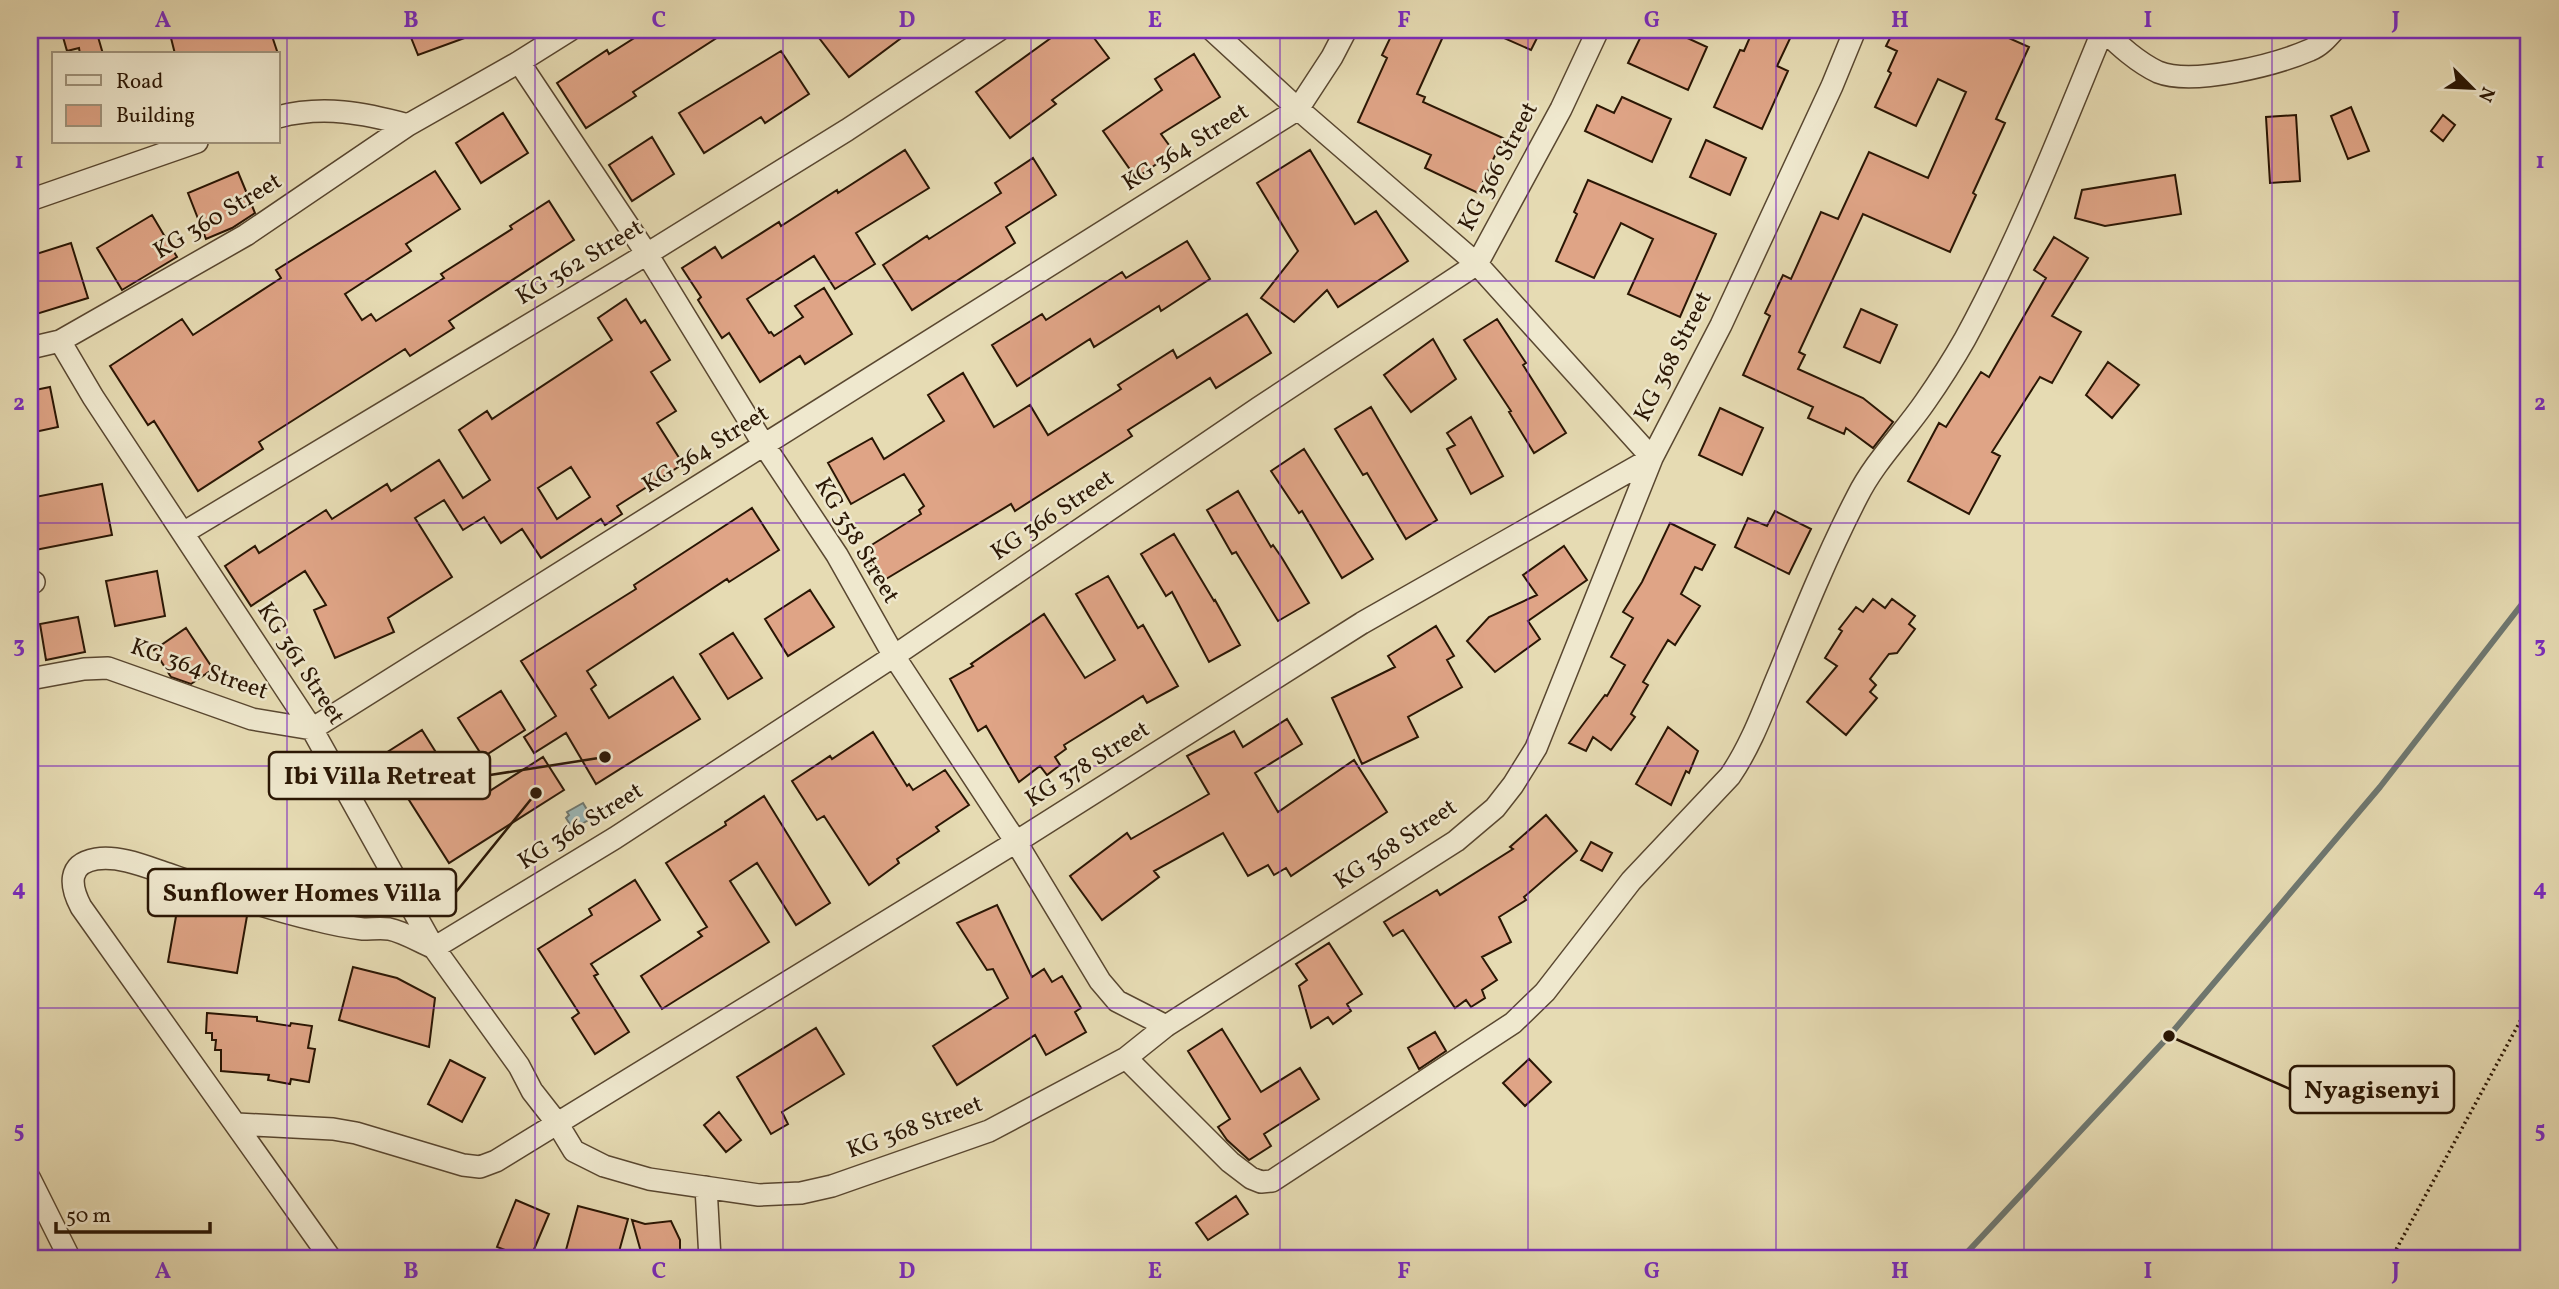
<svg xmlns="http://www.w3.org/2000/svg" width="2559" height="1289" font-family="Vollkorn,serif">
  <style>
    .water { fill: #9cb8b8; stroke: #6e7770; stroke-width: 2 }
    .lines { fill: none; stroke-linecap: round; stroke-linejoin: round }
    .stream { stroke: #6e7770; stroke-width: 6 }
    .building { fill: #dfa486; stroke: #2a1604; stroke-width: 2; fill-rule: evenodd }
    .minor-casing { stroke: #594730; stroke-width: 24 }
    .path { stroke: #2a1604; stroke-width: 3.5; stroke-dasharray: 2 3.5; stroke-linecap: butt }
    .minor { stroke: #efe8ce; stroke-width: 21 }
    .grid { fill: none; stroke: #7b2cbf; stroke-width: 2; stroke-opacity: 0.55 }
    .labels { text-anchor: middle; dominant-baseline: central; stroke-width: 5; stroke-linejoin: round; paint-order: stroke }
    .street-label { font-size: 24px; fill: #2a1604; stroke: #efe8ce }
    .leader { fill: none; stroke: #2a1604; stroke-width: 2.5 }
    .callout-dot { fill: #2a1604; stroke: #efe8ce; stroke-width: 2.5 }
    .callout { fill: #efe8ce; stroke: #2a1604; stroke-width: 2.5 }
    .callout-label { font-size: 26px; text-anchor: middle; font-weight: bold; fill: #2a1604 }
    .neatline { fill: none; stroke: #7b2cbf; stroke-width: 2.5 }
    .grid-label { font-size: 23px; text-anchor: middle; font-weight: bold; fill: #7b2cbf }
  </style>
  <rect width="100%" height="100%" fill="#e6dbb3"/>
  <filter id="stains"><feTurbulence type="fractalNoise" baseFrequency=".00286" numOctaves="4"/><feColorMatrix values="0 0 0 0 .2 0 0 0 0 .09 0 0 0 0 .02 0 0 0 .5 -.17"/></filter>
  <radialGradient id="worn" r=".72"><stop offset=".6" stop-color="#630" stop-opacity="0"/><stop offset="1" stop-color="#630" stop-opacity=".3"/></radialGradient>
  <path class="water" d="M583,803l9,15 -19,11 -7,-11 3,-3 -2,-3z"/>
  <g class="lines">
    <path class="stream" d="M1961,1259l208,-223 211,-249 149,-192"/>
  </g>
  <path class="building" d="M61,30h35l7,24h-23l-1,-6 -12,3z
    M169,30h101l8,24h-103z
    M408,30h73v2l-63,23z
    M647,30h82l-96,62 3,4 -50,32 -29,-45 50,-33 2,4z
    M813,30h99l-63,47z
    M1062,30h26l21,28 -57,42 4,4 -46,34 -34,-46z
    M1394,30h52l-29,64 8,3 -2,5 80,36 -25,55 -53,-25 6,-13 -73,-33 29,-64 -5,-3z
    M1486,30h55l-10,20z
    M1644,30h26l37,17 -19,43 -60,-27z
    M1753,30h41l-17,36 11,5 -26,58 -48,-22 26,-57 4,1z
    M1894,30h83l12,5 2,-5 38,17 -33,72 9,4 -32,70 3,2 -26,57 -87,-38 -64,138 6,3 -7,14 65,29 30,24 -20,26 -27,-20 -2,6 -36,-16 5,-11 -70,-32 27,-59 -5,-3 18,-38 8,4 30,-67 17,7 31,-67 59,26 38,-86 -28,-13 -22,47 -41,-19 16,-34 -3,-2 9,-20 -11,-5z
    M781,51l28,43 -44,29 -4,-6 -57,36 -25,-40z
    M1194,54l26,43 -59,37 13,18 -38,26 -33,-47 59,-41 -7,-11z
    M1622,97l49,22 -19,43 -67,-31 12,-26 17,8z
    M2351,107l18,44 -21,8 -17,-43z
    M503,113l25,40 -47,30 -25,-40z
    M2296,115l4,66 -30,2 -4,-66z
    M2443,115l12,10 -12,16 -12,-10z
    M652,137l22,37 -42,27 -23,-36z
    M1706,140l40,18 -16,37 -40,-18z
    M905,150l24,38 -73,45 19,31 -40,25 -21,-33 -67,43 22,34 2,-1 3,4 29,-19 -8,-11 29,-18 28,46 -47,30 -5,-8 -40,26 -31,-49 -7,5 -24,-38 3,-3 -19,-29 33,-21 7,11 57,-36 2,4 56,-36 1,3z
    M1310,150l45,74 21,-13 32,50 -70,46 -11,-17 -33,32 -33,-24 37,-47 -41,-68z
    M1033,158l23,37 -50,32 9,16 -103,67 -29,-45 44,-29 2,3 72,-46 -6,-10z
    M435,171l25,38 -54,35 5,7 -66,43 17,26 9,-6 5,7 68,-43 -3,-4 71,-45 -2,-3 39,-25 25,39 -125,81 5,7 -44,28 -5,-7 -146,93 4,7 -65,42 -44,-70 -6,4 -38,-59 72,-47 11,16 88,-57 -5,-8z
    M238,172l17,41 -23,15 -26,11 -18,-46z
    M2175,175l6,39 -76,12 -30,-8 7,-28z
    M1588,180l128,54 -36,83 -52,-23 25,-55 -32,-16 -27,55 -38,-17 21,-47 -3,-2z
    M152,215l25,42 -55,33 -25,-42z
    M2054,237l34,21 -36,58 29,16 -29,51 -12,-6 -48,75 8,4 -31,58 -61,-33 31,-58 7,4 35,-55 8,5 57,-99 -12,-8z
    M1187,241l23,38 -49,32 -2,-5 -65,41 -4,-8 -73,47 -25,-41 50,-31 4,6 76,-48 4,6z
    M71,243l17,55 -58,18v-60z
    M626,299l15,24 4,-3 25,40 -19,12 25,39 -19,12 26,41 -66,42 5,8 -17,11 -4,-6 -60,39 -19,-29 -21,14 -17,-26 -21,13 -19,-30 -29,18 37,59 -64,41 6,14 -59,26 -21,-48 12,-5 -21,-34 -54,35 -26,-40 30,-20 4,7 67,-43 6,9 55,-35 4,7 48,-31 24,38 27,-18 -31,-50 28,-19 5,8 120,-79 -14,-22zM571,467l19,30 -33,22 -19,-31z
    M1861,309l36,16 -17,38 -36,-16z
    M1247,314l24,39 -55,35 -6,-10 -82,52 4,6 -117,75 -4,-7 -130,78 -19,-31 59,-37 -2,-4 5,-4 -20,-32 -53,30 -23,-41 44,-25 12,21 60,-38 -16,-26 35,-22 31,54 36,-22 18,30 73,-46 -3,-4 55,-35 4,8z
    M1497,319l29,44 -3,2 43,68 -32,20 -25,-41 2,-1 -47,-71z
    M1433,339l23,40 -45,33 -27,-37z
    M2108,362l31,23 -27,33 -26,-23z
    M50,387l8,40 -28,6v-42z
    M1371,407l66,113 -31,19 -39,-66 -4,2 -28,-46z
    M1720,408l43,20 -21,47 -43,-20z
    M1471,417l32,59 -32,18 -24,-45 8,-4 -8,-12z
    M1304,449l69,110 -31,19 -40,-67 -3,2 -28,-42z
    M102,484l10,51 -82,16v-53z
    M1238,491l33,56 2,-2 9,13 27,45 -31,18 -42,-69 -4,2 -25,-44z
    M752,508l27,42 -50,32 -2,-3 -140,92 9,14 -5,4 18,29 64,-41 27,42 -104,65 -30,-51 -32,20 -10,-16 32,-21 -35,-55 115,-72 -2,-4z
    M1775,511l36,18 -22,45 -54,-27 13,-29 19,8z
    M1670,523l45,22 -13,25 -7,-3 -14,27 19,12 -25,39 -7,-5 -25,42 5,3 -17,29 4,3 -24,33 -18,-13 -7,14 -17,-8 36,-48 2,1 18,-31 -14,-8 22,-39 -10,-6 19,-30z
    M1174,534l40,67 1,-1 25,45 -31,17 -37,-70 -6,4 -25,-42z
    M1564,546l23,34 -59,41 12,18 -45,33 -28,-31 22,-24 48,-22 -14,-20z
    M157,571l8,45 -50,10 -9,-45z
    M1108,576l30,52 5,-3 35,61 -31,17 -4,-7 -79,49 2,4 -11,8 5,8 -13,10 -7,-9 -21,16 -33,-56 -8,5 -28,-52 23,-13 -2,-2 73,-50 41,64 30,-18 -39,-66z
    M810,590l24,37 -46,29 -23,-37z
    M1873,599l12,9 7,-9 23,17 -6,8 6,5 -18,24 -8,1 -19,25 6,6 -6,7 7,6 -31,37 -39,-33 30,-36 -12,-8 17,-27 -3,-2 17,-22 7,5z
    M78,617l7,35 -39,8 -6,-36z
    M1436,626l18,30 -7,4 15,27 -54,30 10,20 -56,27 -30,-66 63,-31 -7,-11z
    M186,628l27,41 -22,15 -20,-7 -17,-27z
    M733,633l29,45 -34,21 -28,-45z
    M501,691l24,39 -42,27 -25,-39z
    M1287,719l15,25 -47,29 23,39 76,-52 33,52 -96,64 -5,-8 -12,7 -6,-10 -20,11 -25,-43 -69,38 5,6 -57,43 -32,-44 57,-43 4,6 78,-45 -22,-38 47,-25 9,16z
    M1668,727l30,24 -9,22 -3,-2 -15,34 -35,-21z
    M422,730l30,48 20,-13 16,27 55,-35 21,33 -115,73 -68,-107z
    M873,732l34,54 2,-2 4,6 32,-20 24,35 -33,22 3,4 -42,28 2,4 -30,22 -45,-69 -7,4 -25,-39 38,-25 2,3z
    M764,796l66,107 -34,22 -39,-62 -27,18 39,61 -107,67 -21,-33 61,-40 -4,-4 9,-5 -41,-64 60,-38 -1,-3z
    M1546,815l31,36 -53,46 2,3 -27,17 12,25 -29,15 15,23 -15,10 3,8 -14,9 -5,-7 -11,8 -52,-78 -10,6 -9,-14 53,-32 3,5 73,-46 -3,-2z
    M1591,842l21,11 -10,18 -21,-11z
    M635,880l25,40 -69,44 7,10 -4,2 35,56 -34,22 -23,-36 7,-5 -41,-64 54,-34 -3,-6z
    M178,905l69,11 -10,57 -69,-11z
    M997,905l35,72 12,-8 8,13 10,-6 19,32 -6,4 11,20 -40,23 -11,-20 -78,50 -24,-39 75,-48 -15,-29 -6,1 -30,-47z
    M1329,943l33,51 -15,10 4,7 -18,13 -5,-7 -17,11 -12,-42 8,-6 -11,-16z
    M353,967l44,11 38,20 -6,49 -90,-27z
    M207,1013l50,4v4l33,5 1,-3 21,3 -4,22 7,1 -6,33 -18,-3 -1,5 -22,-4 1,-5 -48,-4v-21h-6l1,-10h-4v-7h-6z
    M816,1028l28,46 -62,38 6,12 -17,10 -34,-57z
    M1222,1029l39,63 39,-24 19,31 -55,35 7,12 -22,14 -22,-20 -9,-13 12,-8 -42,-68z
    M1435,1032l11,19 -27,18 -11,-21z
    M1529,1059l22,23 -26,24 -22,-23z
    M450,1060l35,18 -23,44 -34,-18z
    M719,1112l22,28 -15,12 -22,-27z
    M1236,1196l12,18 -40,26 -12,-17z
    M516,1200l33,14 -19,45 -33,-12z
    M578,1206l50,13 -11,40h-18l-33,-9z
    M632,1220l13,4 26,-3 9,19v13l-9,6h-28z"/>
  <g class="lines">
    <g class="minor-casing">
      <path id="minor" d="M2103,30c17,16 34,32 55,42 35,14 117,-7 152,-22 10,-4 17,-12 24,-20
        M519,62l128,192 117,191 73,110 57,101 122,186 84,139 17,20 49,25
        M278,117c45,-12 86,-4 130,8
        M30,200l167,-58
        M60,341l33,56 219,332 122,219 85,118 13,25 25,32 17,28 30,15 45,13 110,16 42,-2 31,-7 157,-55 137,-73 40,-32 290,-185 39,-33 18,-23 23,-37 116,-290 69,-133 111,-239 23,-56
        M30,348l30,-7 186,-106 162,-110 111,-63 51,-32
        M183,533l464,-279 200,-124 152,-100
        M30,583l4,-1
        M30,679l54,-10 24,-1 144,51 60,10 986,-620 34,-52 14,-27
        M1126,1058l104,104 21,16 10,4 11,-1 241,-158 32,-31 86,-111 99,-105c22,-32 35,-70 50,-105 24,-59 48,-118 77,-174 18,-36 46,-63 68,-95 14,-20 28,-42 40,-63 54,-99 95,-205 138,-309
        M237,1124l96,5 23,4 107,32 17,2 16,-6 520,-319 346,-219 290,-165 -175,-194 -179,-155 -86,-79
        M30,1179l40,80
        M706,1187l4,72
        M331,1259l-250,-352c-11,-21 -14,-43 15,-48 23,-4 51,8 72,15 49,17 97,34 148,46 15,4 31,7 47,9 9,0 18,-1 26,0 15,3 31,13 45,19l181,-110 279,-182 366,-249 217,-143 84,-155 37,-79"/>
    </g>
    <path class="path" d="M2391,1259l138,-254"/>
    <use href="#minor" class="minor"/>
  </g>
  <path class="grid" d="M287,30v1229M535,30v1229M783,30v1229M1031,30v1229M1280,30v1229M1528,30v1229M1776,30v1229M2024,30v1229M2272,30v1229M30,281h2499M30,523h2499M30,766h2499M30,1008h2499"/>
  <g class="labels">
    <g class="street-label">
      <text transform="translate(1186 148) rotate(-32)">KG 364 Street</text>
      <text transform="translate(1499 167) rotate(-62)">KG 366 Street</text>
      <text transform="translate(218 217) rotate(-31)">KG 360 Street</text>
      <text transform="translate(580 263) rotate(-31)">KG 362 Street</text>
      <text transform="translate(1674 357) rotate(-63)">KG 368 Street</text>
      <text transform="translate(706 450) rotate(-32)">KG 364 Street</text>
      <text transform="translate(1053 516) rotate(-34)">KG 366 Street</text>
      <text transform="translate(856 541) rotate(59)">KG 358 Street</text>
      <text transform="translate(300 664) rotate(57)">KG 361 Street</text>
      <text transform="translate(199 670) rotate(19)">KG 364 Street</text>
      <text transform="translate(1088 765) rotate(-32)">KG 378 Street</text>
      <text transform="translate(581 827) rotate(-32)">KG 366 Street</text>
      <text transform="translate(1396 845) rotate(-34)">KG 368 Street</text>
      <text transform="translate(915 1128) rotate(-20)">KG 368 Street</text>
    </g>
  </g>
  <path class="leader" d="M605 757L490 775M536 793L456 892M2169 1036L2290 1089"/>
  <g class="callout-dot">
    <circle cx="605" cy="757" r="7"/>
    <circle cx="536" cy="793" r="7"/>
    <circle cx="2169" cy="1036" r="7"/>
  </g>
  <g class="callout">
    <rect x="269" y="752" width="221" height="47" rx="7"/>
    <rect x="148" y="869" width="308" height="47" rx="7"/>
    <rect x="2290" y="1066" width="164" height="47" rx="7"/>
  </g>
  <g class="callout-label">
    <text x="380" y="784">Ibi Villa Retreat</text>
    <text x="302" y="901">Sunflower Homes Villa</text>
    <text x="2372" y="1098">Nyagisenyi</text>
  </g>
  <rect width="2559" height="1289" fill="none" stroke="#e6dbb3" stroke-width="77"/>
  <rect x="52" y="52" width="228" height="91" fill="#efe8ce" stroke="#a0947d" stroke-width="2"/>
  <rect x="66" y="75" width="35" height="10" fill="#efe8ce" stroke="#a0947d" stroke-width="2"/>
  <text x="116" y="88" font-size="21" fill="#2a1604">Road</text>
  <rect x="66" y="105" width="35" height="21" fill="#dfa486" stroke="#a0947d" stroke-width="2"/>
  <text x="116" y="122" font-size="21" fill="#2a1604">Building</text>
  <g transform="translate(2472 88) rotate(114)" stroke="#efe8ce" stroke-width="5" paint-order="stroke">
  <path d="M0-5L12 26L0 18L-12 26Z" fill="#2a1604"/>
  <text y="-10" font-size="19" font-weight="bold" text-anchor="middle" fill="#2a1604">N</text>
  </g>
  <path d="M56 1222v10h154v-10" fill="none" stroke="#2a1604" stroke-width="3.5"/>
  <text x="66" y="1222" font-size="21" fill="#2a1604" stroke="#efe8ce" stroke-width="5" paint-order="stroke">50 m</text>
  <rect x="38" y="38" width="2482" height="1212" class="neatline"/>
  <g class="grid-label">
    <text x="163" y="27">A</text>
    <text x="411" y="27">B</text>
    <text x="659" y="27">C</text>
    <text x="907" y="27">D</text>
    <text x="1155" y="27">E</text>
    <text x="1404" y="27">F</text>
    <text x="1652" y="27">G</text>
    <text x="1900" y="27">H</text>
    <text x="2148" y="27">I</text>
    <text x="2396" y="27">J</text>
    <text x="19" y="168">1</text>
    <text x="2540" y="168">1</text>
    <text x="19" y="410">2</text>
    <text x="2540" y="410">2</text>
    <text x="19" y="652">3</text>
    <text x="2540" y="652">3</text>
    <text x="19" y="895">4</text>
    <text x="2540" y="895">4</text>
    <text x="19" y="1137">5</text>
    <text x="2540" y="1137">5</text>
    <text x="163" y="1278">A</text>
    <text x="411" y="1278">B</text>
    <text x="659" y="1278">C</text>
    <text x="907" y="1278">D</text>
    <text x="1155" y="1278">E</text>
    <text x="1404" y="1278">F</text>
    <text x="1652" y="1278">G</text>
    <text x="1900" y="1278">H</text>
    <text x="2148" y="1278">I</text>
    <text x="2396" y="1278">J</text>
  </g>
  <rect width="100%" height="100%" filter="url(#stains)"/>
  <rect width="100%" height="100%" fill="url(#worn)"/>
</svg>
